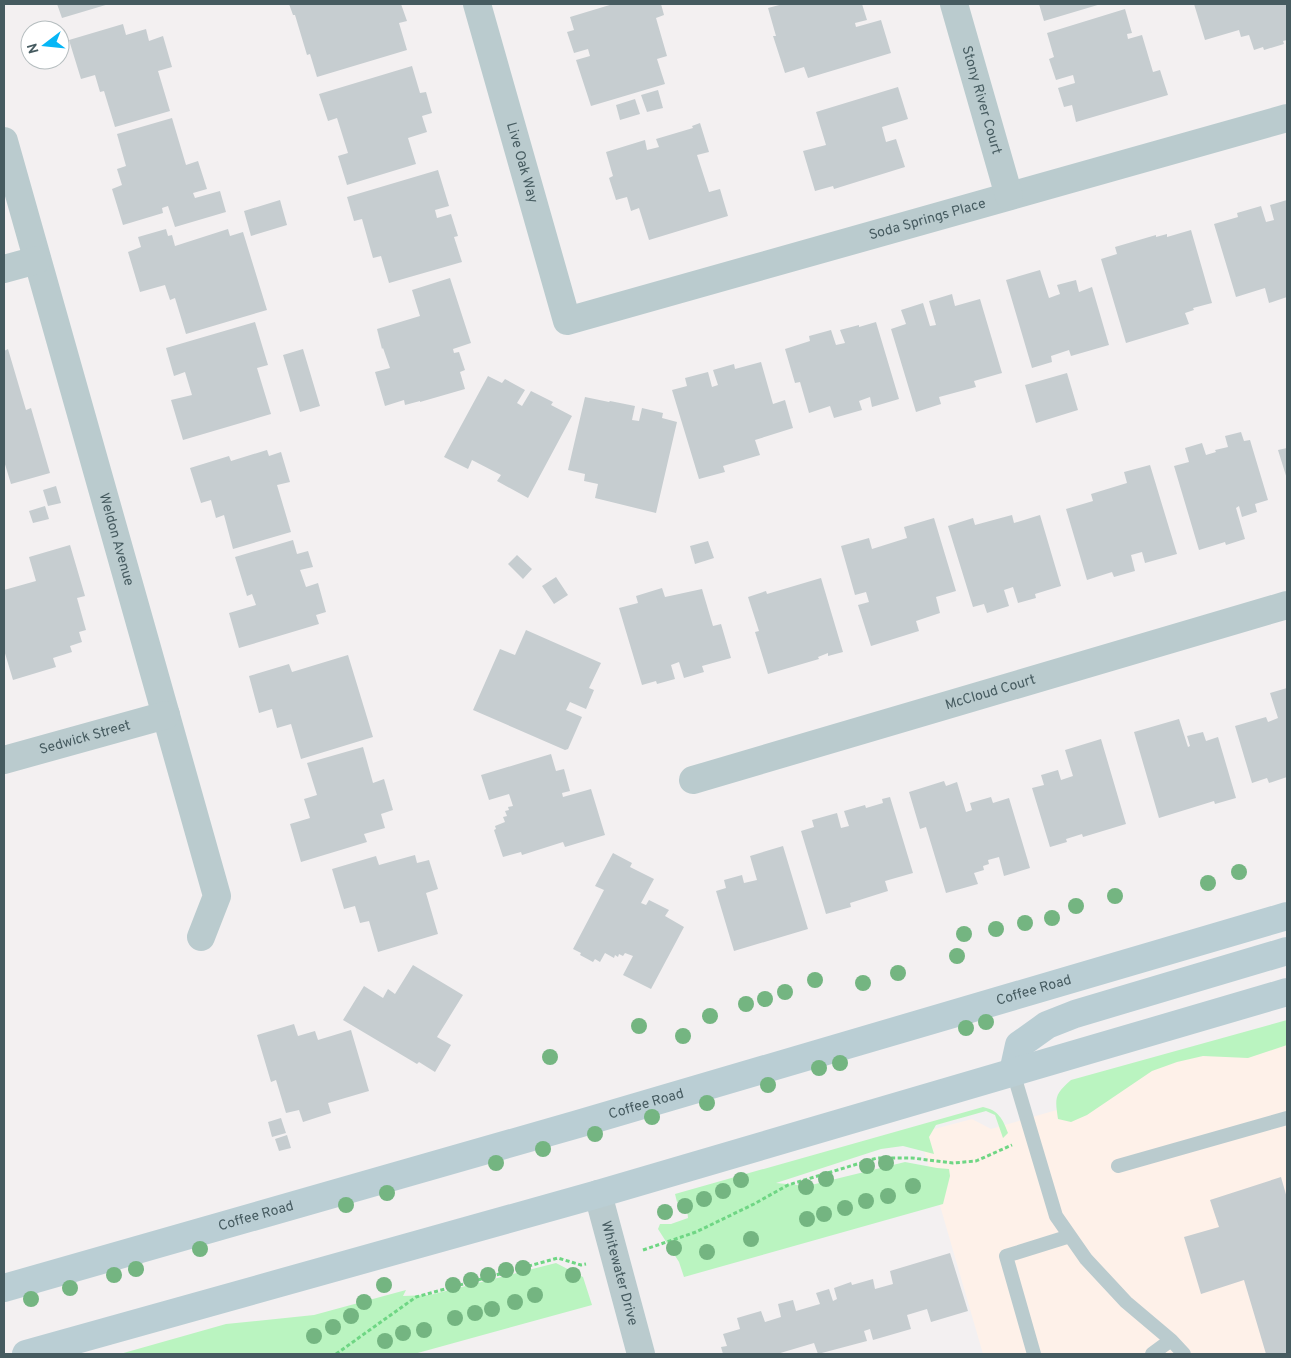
<svg xmlns="http://www.w3.org/2000/svg" width="1291" height="1358" font-family="Overpass,sans-serif">
  <style>
    .commercial { fill: #fef1e9 }
    .green { fill: #baf4c0 }
    .building { fill: #c6cdd0 }
    .lines { fill: none; stroke-linecap: round; stroke-linejoin: round }
    .path { stroke: #6fd684; stroke-width: 3; stroke-dasharray: 4 2.5; stroke-linecap: butt }
    .lane { stroke: #bacbce; stroke-width: 14 }
    .street { stroke: #bacbce; stroke-width: 28 }
    .secondary { stroke: #baced4; stroke-width: 28 }
    .tree { fill: #74b581 }
    .labels { text-anchor: middle; dominant-baseline: central; stroke-width: 4; stroke-linejoin: round; paint-order: stroke }
    .street-label { font-size: 14px; fill: #465b60; stroke: #fff }
  </style>
  <rect width="100%" height="100%" fill="#f3f0f1"/>
  <path class="commercial" d="M1287,1030v324h-304l-64,-221 53,-14 19,10 76,-22 11,-18z"/>
  <path class="green" d="M1287,1020v25l-39,13 -45,-2 -26,6 -25,9 -65,44 -16,7 -13,-3c-3,-21 -4,-24 13,-39z
    M983,1107c15,3 20,12 25,26l-5,5 -8,-23 -9,-4 -50,14 -7,12 5,17 -31,-8 -22,3 -105,34 31,3 98,-24 32,6 12,1 1,7 -7,28 -259,73 -5,-15 -21,-33 2,-5h11l17,-6 -2,-18 -9,2 -2,-8z
    M556,1263l27,14 9,28 -178,49h-294l106,-30 88,-9 92,-25 -3,6 27,-1z"/>
  <path class="building" d="M57,4h52l-47,14z
    M289,4h112l6,17 -8,2 8,27 -90,27 -7,-23 -3,1 -12,-40h-2z
    M613,4h48l3,11 -8,3 11,38 -10,3 8,25 -74,22 -15,-46 14,-4 -2,-7 -14,4 -7,-21 7,-2 -4,-13z
    M783,4h79l5,16 -12,3 1,4 25,-7 10,33 -83,25 -4,-11 -19,6 -12,-37h3l-8,-28z
    M1039,4h62l-57,17z
    M1194,4h93v36l-4,1 1,3 -20,6 -1,-3 -9,3 -5,-15 -8,2 -2,-7 -34,10z
    M1125,9l7,24 -5,1 1,5 14,-4 11,37 7,-2 8,25 -92,27 -4,-17 -8,2 -6,-19 17,-5 -2,-8 -17,5 -7,-21 5,-2 -7,-24z
    M123,24l3,11 20,-6 3,12 14,-5 9,31 -14,4 12,40 -55,16 -11,-36 -4,1 -5,-17 -14,4 -12,-39z
    M412,66l8,27 6,-1 6,21 -10,3 5,16 -19,6 8,26 -69,21 -9,-29 10,-3 -11,-35 -9,3 -9,-27z
    M898,87l10,32 -26,8 4,15 10,-3 9,28 -71,22 -1,-3 -18,5 -12,-40 23,-6 -10,-33z
    M658,90l5,18 -16,4 -6,-17z
    M635,99l5,15 -20,6 -4,-15z
    M172,118l14,47 12,-4 9,28 -14,4 2,5 25,-7 6,21 -51,15 -7,-21 -6,2 1,5 -40,12 -11,-36 10,-4 -5,-16 9,-3 -9,-32z
    M700,123l9,29 -12,3 12,37 11,-3 8,27 -79,24 -10,-32 -8,3 -4,-14 -11,3 -7,-22 4,-2 -7,-24 39,-12 2,10 12,-3 -3,-8 37,-11 -1,-2z
    M438,170l11,36 -14,4 2,8 14,-4 7,22 -4,1 8,25 -73,21 -8,-27 -8,2 -11,-39 -8,2 -7,-24z
    M280,200l7,25 -36,11 -7,-25z
    M1287,200v97l-18,6 -4,-15 -29,9 -22,-73 24,-7 -1,-4 24,-7 5,16 8,-2 -4,-15z
    M166,229l2,7 4,-1 3,11 53,-17 2,7 13,-4 24,78 -81,24 -11,-36 -5,2 -5,-15 -25,7 -12,-40 13,-5 -3,-10z
    M1191,230l21,73 -19,5 1,2 -9,3 4,11 -63,19 -25,-84 16,-5 -2,-7 41,-12v2l11,-3v3z
    M1040,270l9,28 11,-4 -3,-9 19,-5 3,12 13,-5 17,58 -38,11 -2,-6 -18,6 1,6 -20,6 -26,-88z
    M450,278l21,65 -18,6 1,4 5,-1 6,18 -5,2 5,17 -45,13v-1l-15,4 -1,-5 -19,6 -10,-34 15,-4 -7,-20 -1,1 -5,-20 43,-13 -8,-26z
    M952,294l3,12 25,-7 22,74 -28,8 2,6 -37,10 2,7 -25,8 -25,-83 15,-5 -5,-14 22,-7 7,23 6,-1 -7,-24z
    M255,322l13,43 -11,3 14,46 -88,26 -12,-40 21,-5 -7,-23 -11,4 -8,-28z
    M876,322l23,77 -27,8 -2,-10 -11,4 3,9 -28,8 -4,-12 -21,7 -9,-31 -5,1 -10,-34 25,-8 -1,-5 22,-6 5,15 9,-2 -5,-13 19,-5v2z
    M8,349l18,61 5,-2 19,65 -39,11 -7,-23v-110z
    M303,349l17,57 -20,6 -17,-57z
    M761,362l12,42 12,-4 8,28 -38,12 5,15 -37,11 2,6 -26,7 -27,-89 15,-4 -2,-8 23,-6 4,15 6,-2 -5,-15 21,-6 1,5z
    M1067,373l11,37 -42,13 -11,-38z
    M488,376l14,7 3,-4 20,11 -8,13 5,3 9,-15 22,11 -2,3 21,11 -44,82 -31,-17 4,-6 -29,-15 -4,9 -24,-12z
    M585,397l24,5 1,-1 25,5 -3,14 7,1 3,-13 21,5 -1,5 15,4 -21,91 -61,-15 3,-14 -14,-3 1,-7 -17,-4z
    M1241,432l3,9 6,-1 18,60 -13,4 2,8 -15,5 -3,-11 -3,2 9,31 -19,6 -1,-3 -26,8 -25,-84 15,-4 -4,-14 17,-5 4,12 10,-3 -1,-2 13,-3 -3,-11z
    M1287,448v31l-9,-29z
    M267,450l2,6 12,-4 9,30 -13,3 14,47 -58,17 -9,-34 -8,3 -5,-18 -10,3 -11,-35 39,-12 2,5z
    M1150,465l27,89 -32,9 -3,-11 -11,3 4,16 -21,6 -2,-5 -25,8 -21,-71 27,-8 -2,-7 36,-11 -3,-11z
    M56,486l5,17 -13,3 -5,-16z
    M45,506l4,13 -16,4 -4,-12z
    M1012,515l2,8 26,-8 21,71 -26,8 1,4 -18,5 -5,-16 -9,3 5,16 -22,7 -3,-9 -11,3 -25,-81 25,-8 2,7z
    M934,518l22,73 -20,6 4,16 -24,8 3,10 -48,15 -13,-41 11,-3 -3,-10 -11,3 -14,-49 28,-8 3,11 35,-11 -3,-11z
    M293,540l4,14 11,-3 5,16 -13,3 6,17 12,-4 8,29 -10,3 3,9 -80,24 -10,-35 27,-8 -4,-11 -5,2 -12,-39z
    M708,541l6,17 -19,6 -5,-18z
    M70,545l15,51 -8,2 9,32 -7,2 3,10 -12,4 2,6 -19,6 3,9 -43,13 -9,-30v-60l32,-9 -7,-24z
    M517,555l15,14 -9,10 -15,-15z
    M556,577l12,18 -14,9 -12,-18z
    M821,578l22,74 -15,4v-3l-10,4 1,2 -51,15 -13,-42 4,-1 -11,-34 18,-6 1,3z
    M662,588l3,9 37,-8 11,37 8,-2 10,34 -29,8 2,6 -20,6 -5,-16 -8,3 4,14 -18,5 -1,-3 -14,4 -23,-77 19,-5 -2,-7z
    M526,630l75,33 -12,25 5,2 -8,19 -16,-7 -4,8 16,7 -14,32 -3,1 -92,-40 27,-61 15,6z
    M348,655l25,82 -72,22 -10,-35 -14,4 -5,-19 -13,4 -10,-37 40,-12 3,8z
    M1287,688v89l-18,6 -2,-5 -15,5 -17,-57 31,-9 2,5 10,-4 -8,-25z
    M1179,719l9,28 2,-1 -3,-10 16,-4 3,9 12,-4 18,61 -21,6 -1,-3 -55,17 -25,-86z
    M1101,739l25,85 -43,13 -1,-3 -16,5 1,3 -17,5 -18,-59 12,-3 -3,-10 17,-5 3,10 12,-4 -8,-26z
    M363,747l10,36 11,-4 9,31 -12,4 4,14 -21,6 3,8 -66,20 -11,-38 20,-6 -6,-19 13,-4 -10,-32z
    M551,754l5,17 8,-2 6,22 -8,2 1,4 28,-8 14,46 -40,12 -2,-5 -41,13 -1,-3 -18,5 -9,-27 2,-1 -1,-3 10,-4 -2,-5 4,-1 -2,-5 4,-1 -1,-3 5,-1 -4,-12 -20,6 -8,-25z
    M944,781l2,5 11,-4 9,30 6,-2 -2,-7 21,-6 2,6 16,-5 21,70 -26,8 -5,-19 -11,3 1,4 -6,2 1,4 -10,3 4,11 -32,9 -20,-66 -6,2 -11,-37z
    M890,797l23,76 -28,8 3,10 -38,12 1,4 -25,7 -25,-83 13,-4 -2,-7 25,-7 4,15 8,-2 -5,-15 21,-6 1,3 17,-5 -1,-4z
    M783,846l25,83 -74,22 -18,-60 10,-3 -2,-8 18,-5 2,8 13,-3 -7,-24z
    M613,853l19,10 -2,4 24,12 -13,24 5,2 3,-5 20,10 -4,6 19,11 -33,62 -28,-14 10,-19 -8,-3 -2,3 -4,-2 -1,3 -3,-2 -1,3 -9,-5 -5,9 -5,-3 -2,3 -13,-7 1,-2 -8,-4 31,-59 -9,-4z
    M415,855l2,8 12,-3 9,29 -12,4 12,41 -60,18 -9,-31 -9,2 -5,-17 -11,3 -12,-40 44,-13 3,9z
    M413,965l50,30 -26,42 14,8 -16,27 -16,-10 -2,2 -74,-44 21,-34 19,12 5,-9 7,5z
    M294,1024l4,12 17,-5 3,9 33,-10 18,61 -41,12 3,10 -28,9 -4,-12 -13,3 -10,-33 -5,2 -14,-47z
    M281,1118l5,15 -14,4 -4,-15z
    M287,1135l4,13 -12,3 -4,-12z
    M1281,1177l6,21v156h-21l-22,-74 -43,14 -17,-57 35,-10 -9,-27z
    M950,1253l18,58 -37,11 -4,-13 -20,6 4,14 -38,11 -3,-11 -6,2 3,10 -49,13 -4,-11 -37,11h-54l-2,-7 6,-1 -4,-12 17,-5 -3,-11 24,-7 4,11 16,-5 -3,-13 15,-4 3,11 24,-7 -4,-11 13,-4 4,12 4,-2 -3,-11 17,-6 1,3 21,-6 2,10 18,-5 -3,-13z"/>
  <g class="lines">
    <path class="path" d="M643,1250l53,-18 58,-28 34,-19 89,-27h35l41,5 23,-2 36,-16
      M336,1354l80,-57 142,-39 23,7 5,-1"/>
    <path class="lane" d="M1013,1072l43,144 30,43 40,43 45,38 13,14
      M1118,1166l169,-48
      M1034,1354l-28,-98 64,-20
      M1152,1354l19,-14"/>
    <g class="street">
      <path id="s1" d="M477,4l90,317 720,-203"/>
      <path id="s2" d="M954,4l55,192"/>
      <path id="s3" d="M4,141l213,755 -16,41"/>
      <path d="M4,269l33,-9"/>
      <path id="s4" d="M4,760l162,-45"/>
      <path id="s5" d="M693,780l594,-175"/>
      <path id="s6" d="M598,1194l43,160"/>
    </g>
    <g class="secondary">
      <path d="M1013,1072l6,-27 28,-20 28,-11 212,-63"/>
      <path id="s7" d="M4,1288l574,-164 709,-208"/>
      <path d="M26,1354l572,-160 689,-202"/>
    </g>
  </g>
  <g class="tree">
    <circle cx="1239" cy="872" r="8"/>
    <circle cx="1208" cy="883" r="8"/>
    <circle cx="1115" cy="896" r="8"/>
    <circle cx="1076" cy="906" r="8"/>
    <circle cx="1052" cy="918" r="8"/>
    <circle cx="1025" cy="923" r="8"/>
    <circle cx="996" cy="929" r="8"/>
    <circle cx="964" cy="934" r="8"/>
    <circle cx="957" cy="956" r="8"/>
    <circle cx="898" cy="973" r="8"/>
    <circle cx="815" cy="980" r="8"/>
    <circle cx="863" cy="983" r="8"/>
    <circle cx="785" cy="992" r="8"/>
    <circle cx="765" cy="999" r="8"/>
    <circle cx="746" cy="1004" r="8"/>
    <circle cx="710" cy="1016" r="8"/>
    <circle cx="986" cy="1022" r="8"/>
    <circle cx="639" cy="1026" r="8"/>
    <circle cx="966" cy="1028" r="8"/>
    <circle cx="683" cy="1036" r="8"/>
    <circle cx="550" cy="1057" r="8"/>
    <circle cx="840" cy="1063" r="8"/>
    <circle cx="819" cy="1068" r="8"/>
    <circle cx="768" cy="1085" r="8"/>
    <circle cx="707" cy="1103" r="8"/>
    <circle cx="652" cy="1117" r="8"/>
    <circle cx="595" cy="1134" r="8"/>
    <circle cx="543" cy="1149" r="8"/>
    <circle cx="496" cy="1163" r="8"/>
    <circle cx="886" cy="1163" r="8"/>
    <circle cx="867" cy="1166" r="8"/>
    <circle cx="826" cy="1179" r="8"/>
    <circle cx="741" cy="1180" r="8"/>
    <circle cx="913" cy="1186" r="8"/>
    <circle cx="806" cy="1187" r="8"/>
    <circle cx="723" cy="1191" r="8"/>
    <circle cx="387" cy="1193" r="8"/>
    <circle cx="888" cy="1196" r="8"/>
    <circle cx="704" cy="1199" r="8"/>
    <circle cx="866" cy="1201" r="8"/>
    <circle cx="346" cy="1205" r="8"/>
    <circle cx="685" cy="1206" r="8"/>
    <circle cx="845" cy="1208" r="8"/>
    <circle cx="665" cy="1212" r="8"/>
    <circle cx="824" cy="1214" r="8"/>
    <circle cx="807" cy="1219" r="8"/>
    <circle cx="751" cy="1239" r="8"/>
    <circle cx="674" cy="1248" r="8"/>
    <circle cx="200" cy="1249" r="8"/>
    <circle cx="707" cy="1252" r="8"/>
    <circle cx="523" cy="1268" r="8"/>
    <circle cx="136" cy="1269" r="8"/>
    <circle cx="506" cy="1270" r="8"/>
    <circle cx="114" cy="1275" r="8"/>
    <circle cx="488" cy="1275" r="8"/>
    <circle cx="573" cy="1275" r="8"/>
    <circle cx="471" cy="1280" r="8"/>
    <circle cx="384" cy="1285" r="8"/>
    <circle cx="453" cy="1285" r="8"/>
    <circle cx="70" cy="1288" r="8"/>
    <circle cx="535" cy="1295" r="8"/>
    <circle cx="31" cy="1299" r="8"/>
    <circle cx="364" cy="1302" r="8"/>
    <circle cx="515" cy="1302" r="8"/>
    <circle cx="492" cy="1309" r="8"/>
    <circle cx="475" cy="1313" r="8"/>
    <circle cx="351" cy="1316" r="8"/>
    <circle cx="455" cy="1318" r="8"/>
    <circle cx="333" cy="1327" r="8"/>
    <circle cx="424" cy="1330" r="8"/>
    <circle cx="403" cy="1333" r="8"/>
    <circle cx="314" cy="1336" r="8"/>
    <circle cx="385" cy="1341" r="8"/>
  </g>
  <g class="labels">
    <g class="street-label">
      <text stroke="none"><textPath href="#s2" startOffset="100">Stony River Court</textPath></text>
      <text stroke="none"><textPath href="#s1" startOffset="165">Live Oak Way</textPath></text>
      <text stroke="none"><textPath href="#s1" startOffset="704">Soda Springs Place</textPath></text>
      <text stroke="none"><textPath href="#s3" startOffset="414">Weldon Avenue</textPath></text>
      <text stroke="none"><textPath href="#s5" startOffset="310">McCloud Court</textPath></text>
      <text stroke="none"><textPath href="#s4" startOffset="84">Sedwick Street</textPath></text>
      <text stroke="none"><textPath href="#s7" startOffset="1072">Coffee Road</textPath></text>
      <text stroke="none"><textPath href="#s7" startOffset="668">Coffee Road</textPath></text>
      <text stroke="none"><textPath href="#s7" startOffset="262">Coffee Road</textPath></text>
      <text stroke="none"><textPath href="#s6" startOffset="82">Whitewater Drive</textPath></text>
    </g>
  </g>
  <rect width="1291" height="1358" fill="none" stroke="#465b60" stroke-width="10"/>
  <g transform="translate(45 45) rotate(254)"><circle r="24" fill="#ffffff" stroke="#b5bdbf"/>
  <path d="M0-4L9 19L0 12L-9 19Z" fill="#06b6f6"/>
  <text y="-8" font-size="14" font-weight="bold" text-anchor="middle" fill="#465b60">N</text>
  </g>
</svg>
